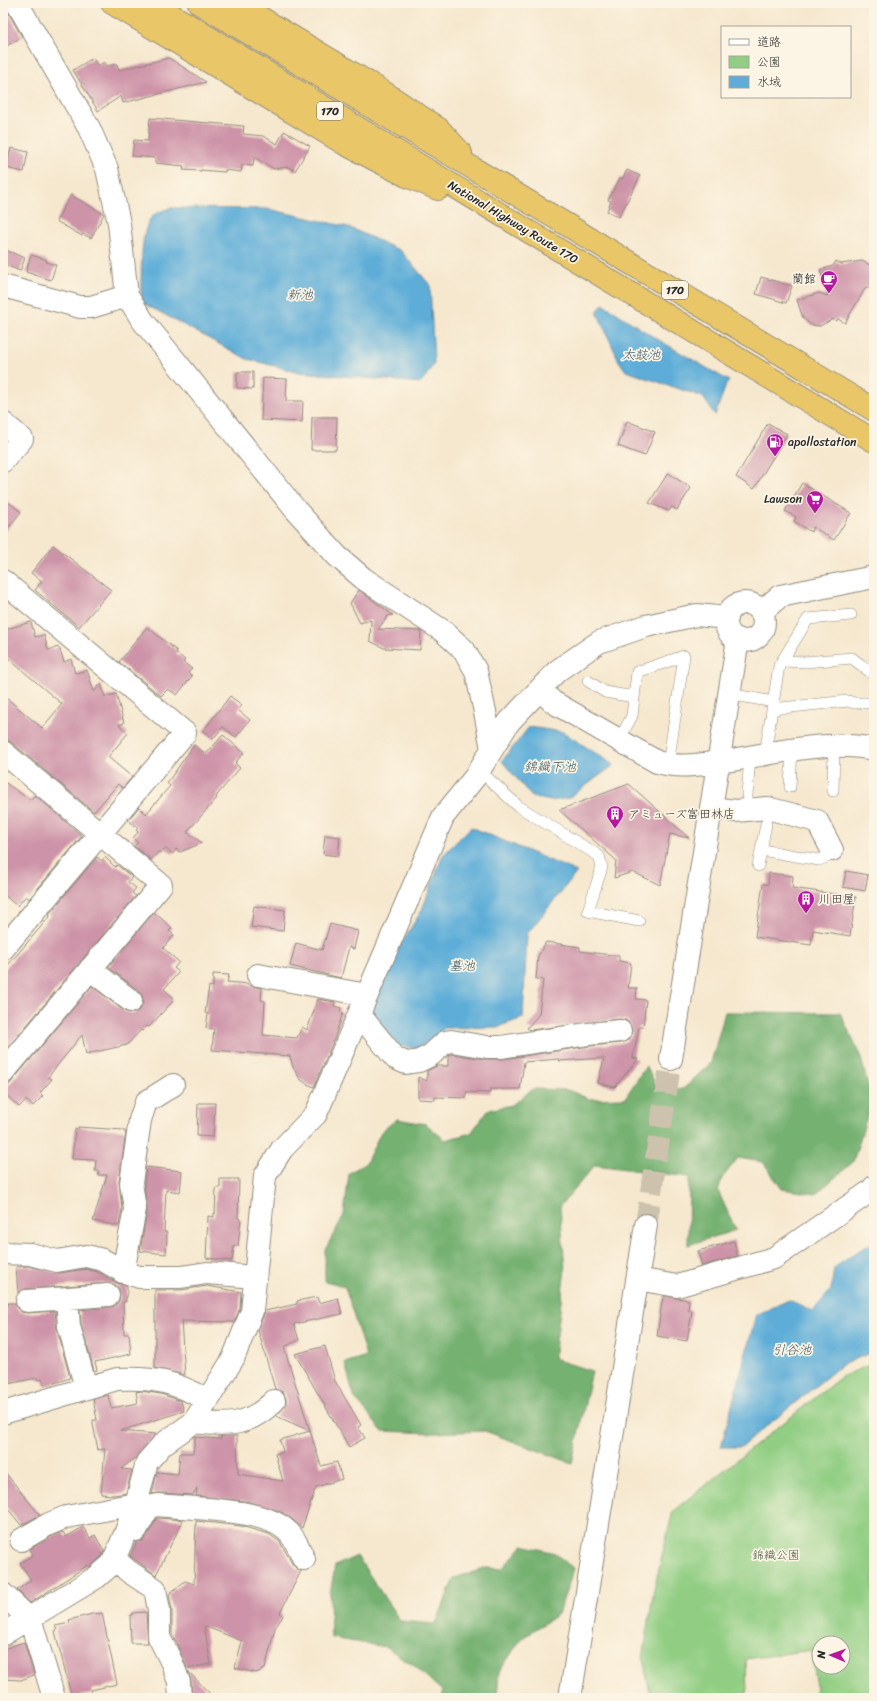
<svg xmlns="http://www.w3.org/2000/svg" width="877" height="1701" font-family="Sriracha,'Klee One',sans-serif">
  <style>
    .green { fill: #91ce83; stroke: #5e7c57; fill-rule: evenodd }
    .forest { fill: #74b171; stroke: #506e4e }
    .water { fill: #5dadd8; stroke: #446c82 }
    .building { fill: #cd93a8 }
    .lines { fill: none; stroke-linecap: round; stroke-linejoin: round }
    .tertiary-tunnel { stroke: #cdc2ae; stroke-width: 22; stroke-dasharray: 22 11; stroke-linecap: butt }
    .service-casing { stroke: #908a7d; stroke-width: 12 }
    .minor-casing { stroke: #908a7d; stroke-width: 24 }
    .tertiary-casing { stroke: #908a7d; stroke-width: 24 }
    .trunk-casing { stroke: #908a7d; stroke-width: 24 }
    .service { stroke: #fff; stroke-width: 11 }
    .minor { stroke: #fff; stroke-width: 22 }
    .tertiary { stroke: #fff; stroke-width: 22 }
    .trunk { stroke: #e9c769; stroke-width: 22 }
    .labels { text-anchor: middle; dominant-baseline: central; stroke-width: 3.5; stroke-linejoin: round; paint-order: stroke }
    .shield { fill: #fcf5e5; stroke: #6a6863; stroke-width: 1 }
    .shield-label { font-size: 11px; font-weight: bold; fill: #2b2b2b }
    .street-label { font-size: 12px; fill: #2b2b2b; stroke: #fcf5e5 }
    .poi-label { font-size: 12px; fill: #2b2b2b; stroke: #fcf5e5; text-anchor: start }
    .park-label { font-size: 12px; fill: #4a5c45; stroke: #fcf5e5 }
    .water-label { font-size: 13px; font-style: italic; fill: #3c5868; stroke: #fcf5e5 }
  </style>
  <rect width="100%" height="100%" fill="#fcf5e5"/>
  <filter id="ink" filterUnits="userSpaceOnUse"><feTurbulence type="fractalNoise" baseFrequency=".025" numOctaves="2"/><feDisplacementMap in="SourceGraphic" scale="8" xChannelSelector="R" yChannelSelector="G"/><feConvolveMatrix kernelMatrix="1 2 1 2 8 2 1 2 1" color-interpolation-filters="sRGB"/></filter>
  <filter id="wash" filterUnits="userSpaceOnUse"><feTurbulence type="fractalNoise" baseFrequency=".012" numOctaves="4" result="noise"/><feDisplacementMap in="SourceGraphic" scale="16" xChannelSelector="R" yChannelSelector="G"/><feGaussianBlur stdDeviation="0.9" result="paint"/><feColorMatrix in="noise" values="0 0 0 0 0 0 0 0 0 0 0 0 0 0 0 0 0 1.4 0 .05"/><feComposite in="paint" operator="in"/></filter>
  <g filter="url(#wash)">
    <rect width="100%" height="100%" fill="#f6e8cf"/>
    <path class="green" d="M874,1363v335h-59l2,-12 -6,-36 -65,9 1,39h-96l-8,-39 11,-69 19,-79 168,-134zM819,1643h24v24h-24z"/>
    <path class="forest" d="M725,1012l115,1 20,42 12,45 -19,62 -37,32 -34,-5 -19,-27 -25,-4 -16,20 -4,13 18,39 -48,15 1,-68 -94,-12 -35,41 5,63 -11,90 38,12 -20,92 -87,-32 -52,2 -51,-2 -28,-34 -9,-34 21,-7 -21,-69 -20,-5v-32l19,-35 5,-42 17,-10 15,-31 16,-13 29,5 19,16 26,-7 17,-23 24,-5 21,-16 35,1 21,9 36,-1 21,-32 12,22 25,1 28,-26z
      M523,1545l32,8 19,16 -16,45 -37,25 -22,33 -2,26h-55v-7l-26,-24 -30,-20 -55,-9 -1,-44 5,-28 22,-10 43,65 36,3 18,-46 33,-10 15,1z"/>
    <path class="water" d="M170,208l98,1 80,18 53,24 29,34 4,79 -13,19 -122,-11 -52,-13 -106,-57c1,-19 -3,-74 12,-86 4,-4 12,-6 17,-8z
      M603,304l49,32 77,45 -3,4 -11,30 -12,-18 -77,-26 -7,-10 -22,-49z
      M529,727l34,5 51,33 -45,33 -18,3 -19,-4 -30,-36z
      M471,827l106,45 -50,62 -4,84 -26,9 -52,1 -26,20 -20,-2 -29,-33 29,-66 23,-37 21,-55z
      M874,1243v108l-34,15 -99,81h-20l35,-132 33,-15 24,11 18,-21 3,-22 32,-22z"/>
    <g id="blocks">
      <path class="building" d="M3,3l19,34 -19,11z
        M93,58l5,8 6,-4 3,4 10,-2 2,6 50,-12 37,24 -83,21 -2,-7 -23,15 -25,-41z
        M150,118l94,8 -1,8 20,2 14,8 7,-13 26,15 -15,25 -7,-4 -14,2 -20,-12 -1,9 -11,-1 -1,7 -16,-2v2l-24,-2v1l-18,-1 1,-4 -29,-3v-5l-23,-2 2,-16 14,1z
        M11,148l17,4 -4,20 -18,-4z
        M627,170l13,6 -21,41 -12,-6 4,-10 -3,-1 12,-22 2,1z
        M71,195l33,19 -13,24 -8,-4 -1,2 -26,-15z
        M3,249l22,9 -5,13 -17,-7z
        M31,255l16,5 -1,2 10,3 -5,15 -25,-8z
        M836,261l5,3 21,-3 12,6v24l-8,-4 -21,36 -7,-4 -2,2 -3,-2 -13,7 -9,-1 -8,-7 -6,-18 22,-7 9,3 -8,-26 13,-4z
        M761,277l31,9 -6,17 -30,-9z
        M237,372h16v17l-16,-1z
        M263,378l24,1 -1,22h17l-1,21 -41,-2z
        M312,417h25l-1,33h-25z
        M627,421l28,11 -10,24 -27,-10z
        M768,423l19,11 -33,55 -18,-12z
        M668,473l23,15 -14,22 -5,-3 -3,4 -20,-8z
        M802,483l49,30 -17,27 -21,-13 -2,5 -17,-11 2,-4 -11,-6z
        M3,498l18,14 -18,22z
        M53,545l58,45 -32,37 -44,-37 7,-9 -11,-8z
        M359,590l34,25 -5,1 -10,13 43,2 -1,19 -36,-2 -14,-7 1,-21 -11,3 -10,-20z
        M31,622l4,15 9,-2 4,15 11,-3 5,15 7,-3 4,14 12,-3 7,22 7,-8 4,13 11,-3 8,29 -5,2 9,8 -20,24 24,20 -9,11 -5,-4 -24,28 -83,-70 -8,-4v-43l39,33 20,-24 -59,-50v-24z
        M147,627l30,24 -1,2 9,7 -2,2 9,7 -4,4 4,3 -15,19 -9,-6 -7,7 -42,-34z
        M230,696l12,9 -4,5 12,10 -14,17 -13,-10 -10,12 -10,-8z
        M223,735l21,18 -9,10 5,5 -22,26 -2,3 1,1 -30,34 15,11 -22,9 -4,-3 -3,5 -8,-6 -5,5 -1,-2 -8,9 -17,-14 4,-3 -5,-5 5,-6 -2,-2 2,-2 -10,-8 11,-13 7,7 24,-28 -3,-3 27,-38 12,9z
        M3,781l27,19 5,-5 47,41 -53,63 -3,-3 -9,10 -14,-12z
        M629,784l60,54 -19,-4 -10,51 -27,-13 -19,6 2,-18 -57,-50z
        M325,835l15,2 -2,19 -15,-2z
        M97,857l5,4 3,-4 10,10 2,-2 15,12 -4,5 8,6 -4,5 4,3 -131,155 -2,-2v-78l47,-55 -1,-2z
        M846,871l22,4 -3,16 -22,-4z
        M769,873l24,3 -1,12 64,9 -6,39 -37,-6 -2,15 -56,-8 8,-53h5z
        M254,906l31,4 -2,21 -32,-4z
        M154,912l18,16 -3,3 5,4 -11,13 16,14 -5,6 5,4 -15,17 9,8 -2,2 2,2 -24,26 -2,-1 -5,5 -1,-1 -14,15 -41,9 -4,-19 -34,42 4,2 -12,14 3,3 -10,10 -7,-6 -7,7 -16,-15 89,-106 32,25 6,2h5l6,-5 2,-6v-5l-4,-6 -31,-24z
        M330,924l28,7 -4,18 -5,-2 -8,31 -51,-12 6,-23 26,7z
        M546,942l34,5v4l39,5v5l12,2 -3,25h9l-1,11 10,1 -3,27h-4l-6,31 5,1 -23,28 -17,-4 6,-25 -45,3v-2l-35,3 -4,27h-30v4l-24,-1v6l-31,-1v3l-17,-1v-22l9,4v-10l10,-5h11v-10l3,-2 34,5h18l87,-13 31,-3 6,-2 4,-4 1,-7 -2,-6 -4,-4 -7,-1 -89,11 -3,-2 12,-14 4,-34 -7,-1 2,-23z
        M213,974l16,1 -2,7 22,2 2,2 11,2 -1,12 4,1 -2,34 34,3 5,-11 5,3 11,-31 17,3 -1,4 7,2 -1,4 3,1 -9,26 -20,48 -7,-3 -7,-5 -7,-12 -3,-11 -78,-6 2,-21 -8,-1 2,-14 -3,-1 4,-27 4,1z
        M198,1103h17l-2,34 -16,-1z
        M78,1127l46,3v2h2l-7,49 3,28 -3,17 -26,-5 14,-46h-9l1,-4h-4l1,-11 -24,-1 3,-30h3z
        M146,1167l36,4 -2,21 -14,-2 -2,42h3l-1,22 -26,-3 7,-40 -3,-28z
        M220,1179h19l-1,39 3,1 -3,27h-4l-2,15 -26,-3 2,-42 6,1v-4l1,1 1,-26h4z
        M734,1241l3,15 -35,10 -4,-15z
        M28,1266l31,7 27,-4 12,3 17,10 12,4v11h-1v5h-3l1,32h5l2,20 -36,8 2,8 -3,1 -13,-47 -1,-14 29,-3 6,-1 4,-5 1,-7 -1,-6 -5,-4 -7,-1 -81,6 -8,4 -2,-26z
        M207,1286l34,6 -1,16 -6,14 -53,-1 4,54 -30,-7v-78h26z
        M664,1296l25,4 -1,10 4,1 -5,30 -30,-5 5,-34z
        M317,1297l2,6 19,-5 4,16 -48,10 5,16 -15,7 26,84 -34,-15 10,-11v-6l-3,-7 -8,-3 -17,-59 7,-19 32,-7v-3z
        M8,1303h7l2,5 4,4 7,1 27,-2 2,18 13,49 -25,8 -3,-7 -4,1 -1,-2 -34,7v-80h5z
        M325,1346l10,35 26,44 -3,2 7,11 -16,9 -54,-93z
        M141,1391l20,3 20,7 3,10 -64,20 36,3 -21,24 -14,11 11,1 -6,23 -12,2 -13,-1 4,-45 -7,1 -5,-26v-4h4l-4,-21 15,-4 3,13 27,-5 -2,-11z
        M310,1431l11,35 16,-4 5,17 -26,8 -14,41 -9,-8 -14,-9 -34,-10 -49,-5 1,-8 -4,7 -34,-2 -7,1 5,-22 21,2 2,-21h13l2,-16 26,2v-3h16l1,38 45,7 -8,-27 8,-2 -3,-12z
        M3,1470l37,45 -19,10 -18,-22z
        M157,1518l26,2 -27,55 -26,-19 7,-14 6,-1 4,-5z
        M196,1521l45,5 28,8 11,8 13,23 4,4 4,2 -21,42 3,3 -8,12 -10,41 -9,4 -21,-5 7,-27 -38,-15 7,38 -24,4 -11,-27 -4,-7v-24l-3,-16 16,-13 9,3z
        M83,1527l7,11 5,-3 9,16 -2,5 -12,11 -2,-2 -58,38 -13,-13 14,-10 -11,-17 13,-8 -3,-6 24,-14 9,-3 3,5z
        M146,1612l2,31h-17l-1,-28h2v-2z
        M96,1613l1,1 5,-1 15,71 -26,6 1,4 -20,4 -17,-67 2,-1 -2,-4 15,-3 -1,-3z
        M24,1642l10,33 -13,5 -18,-1v-30z
        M188,1671l26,27h-22l-1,-17z"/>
    </g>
  </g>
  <g filter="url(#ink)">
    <use href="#blocks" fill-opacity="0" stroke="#908a7d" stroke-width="1"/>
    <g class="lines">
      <path class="tertiary-tunnel" d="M646,1225l25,-166"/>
      <g class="service-casing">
        <path id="service" d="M783,661l22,1 47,-4 22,17
          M588,681l17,11 29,5
          M729,694l45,8
          M772,709l76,-8 6,2h20
          M619,740l13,-24 5,-44 47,-16 -16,109
          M765,754l14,-88 29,-47 43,-4
          M479,770l39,36 81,50 3,11 -14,44 51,10
          M790,787l2,-37
          M833,791l1,-45
          M747,795l3,-38
          M761,850l58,10 8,-3 5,-7
          M758,866l8,-42"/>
      </g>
      <g class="minor-casing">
        <path id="minor" d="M17,3l72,125 18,41 12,54 8,73 16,25 152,188 42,47 27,23 79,52 21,19 12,21 9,41
          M3,423l19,16 -19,22
          M3,581l182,152 -182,216
          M726 622a19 19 0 1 1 38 0a19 19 0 1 1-38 0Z
          M540,690l13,12 104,60c25,7 49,2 75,-2 47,-8 95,-20 142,-11
          M3,752l158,133 -158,188
          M711,808l25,3 31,-3 50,13 15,29
          M90,969l41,32
          M258,975l109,20
          M4,1253l26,1 27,7 29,-5 17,4 19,11 17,6h42l26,-4 48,4
          M123,1272l12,-63 -4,-26 9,-63 6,-18 27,-17
          M67,1298l2,28 17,62
          M27,1301l81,-6
          M3,1413l114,-34c39,-2 57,3 91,21
          M194,1422c34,4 55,4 80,-21
          M136,1530l13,-23 9,-2c32,4 104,3 128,25 9,7 13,19 18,29
          M21,1540l28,-16 17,-7 70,-13
          M115,1559l13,12 27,18 4,21v27l13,26 7,19 1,16
          M3,1594l21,20 8,11 22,73
          M3,1634l94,-57 15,-13 13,-30 11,-30 11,-42 16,-18 31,-22 39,-63 19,-48 13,-135 17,-27 34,-35 43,-100 36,44 11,5 13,-2 12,-6 14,-13 6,-1 36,6h14l87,-13 32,-3"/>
      </g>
      <g class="tertiary-casing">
        <path id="tertiary" d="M3,286l77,21h11l36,-11
          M761,612l19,-16 94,-19
          M485,712l7,37
          M359,1014l84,-197 32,-40 34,-55 48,-51 42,-29 47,-16 51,-11 30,3
          M671,1059l67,-420
          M637,1279l40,7 97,-28 98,-68 2,-3
          M570,1698l76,-473"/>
      </g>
      <g class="trunk-casing">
        <path id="trunk" d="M112,3l233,141 62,32 31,13
          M152,3l722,438
          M199,3l675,407
          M236,3l146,88 57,38 22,24"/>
      </g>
      <use href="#service" class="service"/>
      <use href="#minor" class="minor"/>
      <use href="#tertiary" class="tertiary"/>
      <use href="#trunk" class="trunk"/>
    </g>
  </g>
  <defs>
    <g id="cafe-pin" transform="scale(0.9)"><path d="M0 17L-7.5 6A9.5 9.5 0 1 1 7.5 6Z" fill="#b5179e" stroke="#fcf5e5"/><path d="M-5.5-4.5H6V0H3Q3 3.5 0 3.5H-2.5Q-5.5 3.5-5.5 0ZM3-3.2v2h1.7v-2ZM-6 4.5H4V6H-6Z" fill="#fff"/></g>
    <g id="fuel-pin" transform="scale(0.9)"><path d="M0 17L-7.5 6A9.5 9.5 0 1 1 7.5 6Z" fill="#b5179e" stroke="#fcf5e5"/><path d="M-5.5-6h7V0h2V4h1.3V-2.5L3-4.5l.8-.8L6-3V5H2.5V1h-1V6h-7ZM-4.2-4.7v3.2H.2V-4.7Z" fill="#fff"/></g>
    <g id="supermarket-pin" transform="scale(0.9)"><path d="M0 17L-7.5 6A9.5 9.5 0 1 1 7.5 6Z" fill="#b5179e" stroke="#fcf5e5"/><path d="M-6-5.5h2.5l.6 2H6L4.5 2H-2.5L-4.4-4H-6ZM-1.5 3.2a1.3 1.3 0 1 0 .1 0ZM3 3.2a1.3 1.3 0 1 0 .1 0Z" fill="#fff"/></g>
    <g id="building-pin" transform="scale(0.9)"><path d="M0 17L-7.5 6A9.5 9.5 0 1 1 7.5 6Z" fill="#b5179e" stroke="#fcf5e5"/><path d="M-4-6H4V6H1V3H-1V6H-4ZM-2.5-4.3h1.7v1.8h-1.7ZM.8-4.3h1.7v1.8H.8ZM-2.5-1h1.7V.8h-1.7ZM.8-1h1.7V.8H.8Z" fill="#fff"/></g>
  </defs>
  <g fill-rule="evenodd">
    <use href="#cafe-pin" x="829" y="279"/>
    <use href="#fuel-pin" x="775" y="442"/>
    <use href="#supermarket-pin" x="815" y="499"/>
    <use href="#building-pin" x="615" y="814"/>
    <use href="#building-pin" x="806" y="899"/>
  </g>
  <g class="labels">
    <g class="shield">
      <rect x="317" y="102" width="26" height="18" rx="3"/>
      <rect x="662" y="281" width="26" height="18" rx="3"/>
    </g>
    <g class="shield-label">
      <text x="330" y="111">170</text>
      <text x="675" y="290">170</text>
    </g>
    <g class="street-label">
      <text transform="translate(513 222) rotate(31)">National Highway Route 170</text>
    </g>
    <g class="poi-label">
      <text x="816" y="279" text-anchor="end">蘭館</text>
      <text x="788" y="442">apollostation</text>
      <text x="802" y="499" text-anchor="end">Lawson</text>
      <text x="628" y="814">アミューズ富田林店</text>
      <text x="819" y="899">川田屋</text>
    </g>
    <g class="park-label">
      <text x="776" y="1555">錦織公園</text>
    </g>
    <g class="water-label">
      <text x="300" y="294">新池</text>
      <text x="641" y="354">太鼓池</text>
      <text x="550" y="766">錦織下池</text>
      <text x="462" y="965">墓池</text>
      <text x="792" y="1349">引谷池</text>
    </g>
  </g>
  <rect width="877" height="1701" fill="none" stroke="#fcf5e5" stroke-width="16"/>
  <rect x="721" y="26" width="130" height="72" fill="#fcf5e5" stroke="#a8a49b"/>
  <rect x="729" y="39" width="20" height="6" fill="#ffffff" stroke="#a8a49b"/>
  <text x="757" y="46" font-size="12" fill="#2b2b2b">道路</text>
  <rect x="729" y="56" width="20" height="12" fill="#91ce83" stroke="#a8a49b"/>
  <text x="757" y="66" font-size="12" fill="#2b2b2b">公園</text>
  <rect x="729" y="76" width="20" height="12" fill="#5dadd8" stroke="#a8a49b"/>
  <text x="757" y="86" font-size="12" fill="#2b2b2b">水域</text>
  <g transform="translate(831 1655) rotate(272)"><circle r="19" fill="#fcf5e5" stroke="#a8a49b"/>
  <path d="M0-3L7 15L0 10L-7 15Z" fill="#b5179e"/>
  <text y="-6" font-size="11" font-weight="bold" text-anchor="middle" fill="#2b2b2b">N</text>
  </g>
</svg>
